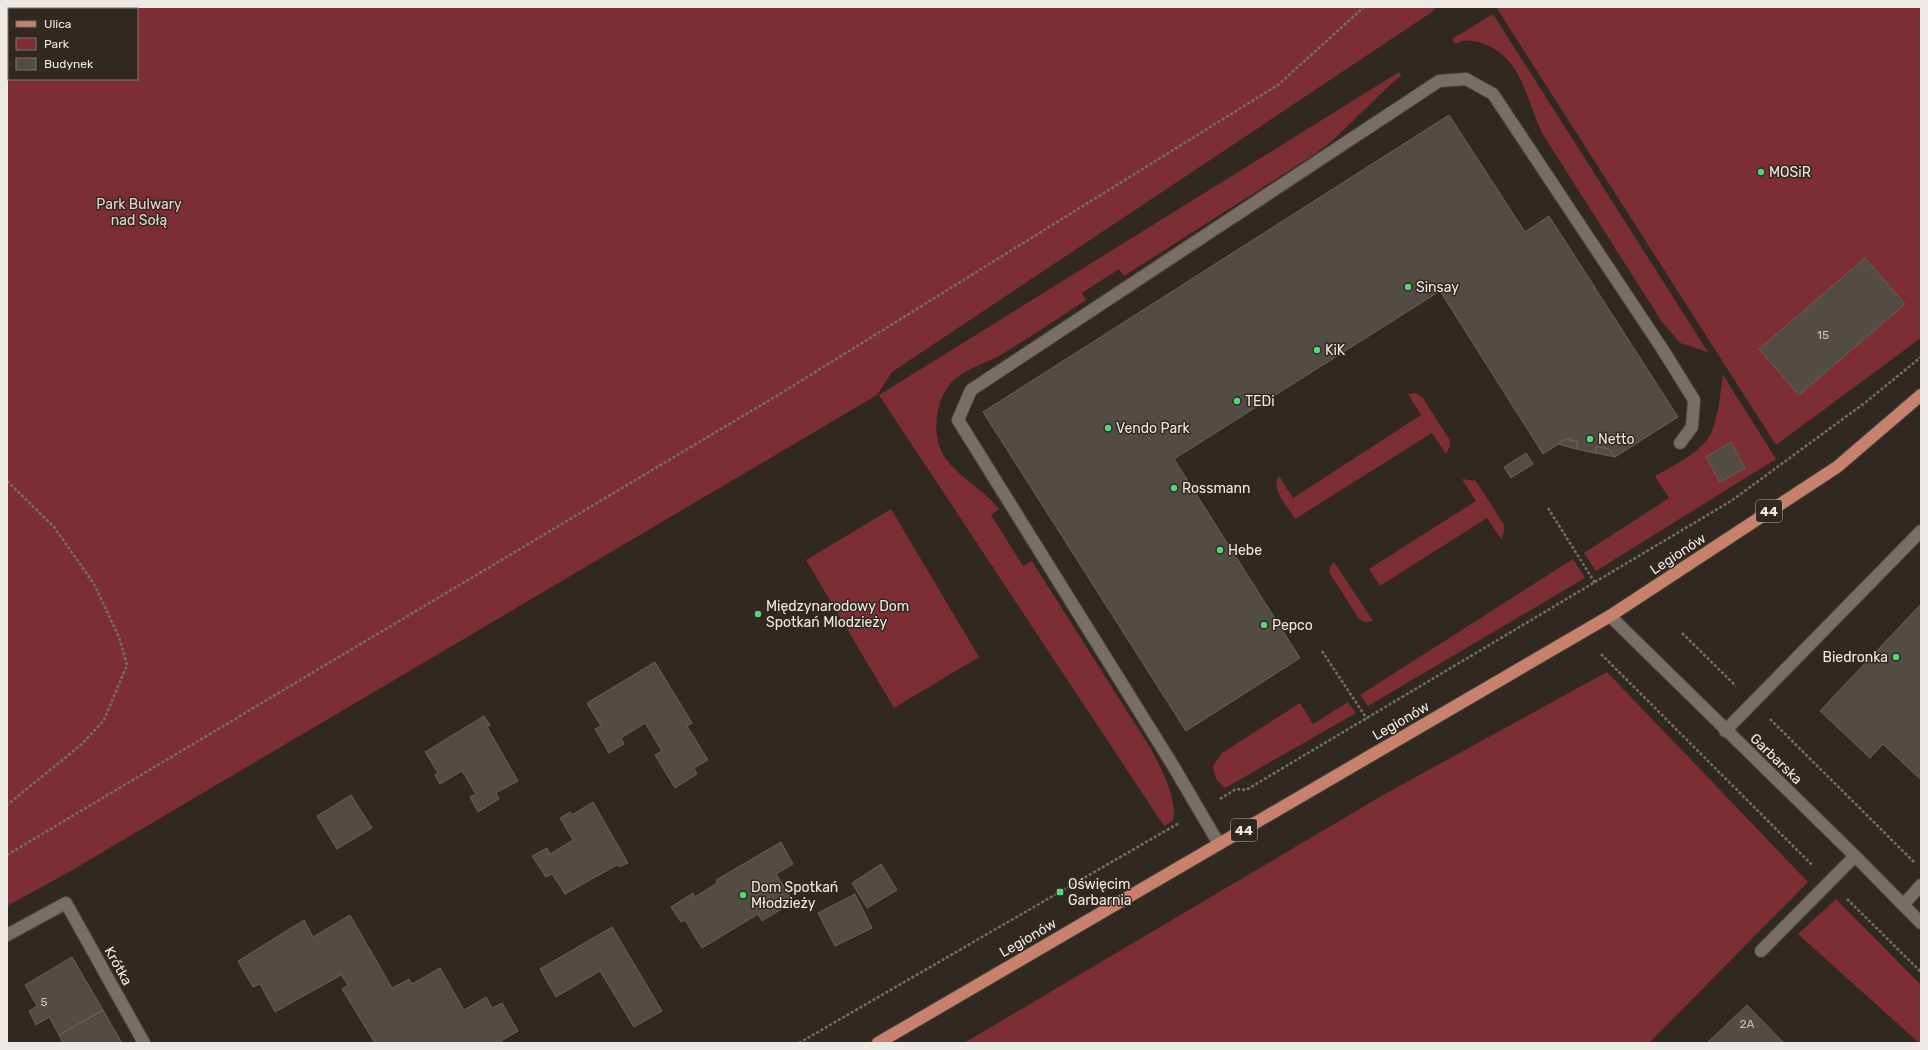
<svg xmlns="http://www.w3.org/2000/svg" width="1928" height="1050" font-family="Rubik,sans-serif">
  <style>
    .green { fill: #7c2e34; fill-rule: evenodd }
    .building { fill: #534c44; stroke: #686158 }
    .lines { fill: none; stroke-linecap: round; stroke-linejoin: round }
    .lane-casing { stroke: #4b453f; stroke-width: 14 }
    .street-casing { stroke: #4b453f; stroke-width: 14 }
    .primary-casing { stroke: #4b453f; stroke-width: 14 }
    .path { stroke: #756d67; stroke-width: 2.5; stroke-dasharray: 3 2; stroke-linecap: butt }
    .lane { stroke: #796e67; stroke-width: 12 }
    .street { stroke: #796e67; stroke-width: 12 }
    .primary { stroke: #c8826c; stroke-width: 12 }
    .poi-dot { fill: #53d673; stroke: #312822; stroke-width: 1.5 }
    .labels { text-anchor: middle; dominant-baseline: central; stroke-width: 3; stroke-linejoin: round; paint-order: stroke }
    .number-label { font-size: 12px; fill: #c7c1bc }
    .shield { fill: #312822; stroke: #b5aeaa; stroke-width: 1 }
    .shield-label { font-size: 13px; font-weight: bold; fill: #eee8e4 }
    .poi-label { font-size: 14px; fill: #eee8e4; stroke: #312822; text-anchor: start }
    .park-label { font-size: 14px; fill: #ecd0d0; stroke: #312822 }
    .street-label { font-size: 14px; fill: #eee8e4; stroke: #312822 }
  </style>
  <rect width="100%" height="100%" fill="#312822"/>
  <path class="green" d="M7,7h1429l-4,5 -540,360 -15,23 -808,477 -62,34zM9,9h128v70h-128z
    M1496,7h425v331l-145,107z
    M1493,14l215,338 -28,-9 -18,-21 -120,-189c-16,-34 -20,-77 -61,-90 -9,-3 -18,-4 -26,1l-3,-5z
    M1399,72l2,4 -8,6 -60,58 -18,14 -191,122 -5,-7 -37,24 4,7c-27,18 -54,36 -82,53 -17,10 -39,15 -53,30 -17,19 -20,55 -5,76 15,20 38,31 53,50l-8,6 32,51 9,-5 119,188c10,19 27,51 22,72l-9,5 -285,-431z
    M1723,375l53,84 -180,112 -12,-18 85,-55 -14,-22c19,-11 46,-23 56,-43 8,-18 9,-39 12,-58z
    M1416,393l7,5 26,41 1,7 -4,8 -14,-21 -137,86c-7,-12 -25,-30 -16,-43l14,22 128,-83 -13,-21z
    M1462,479l14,2 28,44v7l-3,7 -14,-21 -107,68 -11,-17 107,-68z
    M891,509l88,148 -85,51 -88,-148z
    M1573,559l12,19 -217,128 -8,-11z
    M1334,562l39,59 -8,1 -6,-3 -30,-47 1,-5z
    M1607,672l201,210 -159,161h-685l419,-248z
    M1348,702l8,11 -131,75 -9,-9 -3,-13 9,-13 78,-50 13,21z
    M1836,899l85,86v58h-2l-121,-109z"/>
  <path class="building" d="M1449,115l76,117 24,-16 129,201 -63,40 -6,-8 -12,-3 -2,7 -19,-4 2,-7 -12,-3 -23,15 -103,-163 -266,168 126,199 -114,73 -203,-319z
    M1865,258l40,46 -106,91 -40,-46z
    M1566,439l12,3 -2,7 -18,-5z
    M1731,442l14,26 -25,14 -14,-25z
    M1597,446l12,3 6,8 -20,-4z
    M1526,453l7,11 -22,14 -7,-11z
    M1921,604v176l-38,-36 -13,14 -50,-47z
    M655,662l37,61 -5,3 21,34 -14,8 3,6 -22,14 -20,-33 7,-4 -17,-28 -24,15 3,6 -15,9 -14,-24 6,-3 -14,-23z
    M484,716l6,9 -3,2 31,54 -22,12 3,6 -21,13 -8,-15 6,-3 -14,-23 -22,13 -5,-9 3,-2 -13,-21z
    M351,795l21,33 -35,21 -20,-33z
    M593,802l35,61 -9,4 -2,-2 -52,29 -13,-20 -6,3 -14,-21 15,-8 3,6 23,-14 -13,-22 10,-6 2,3z
    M781,842l12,22 -17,10 17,28 -31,19 -4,-7 -56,34 -17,-28 -4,2 -10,-15 22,-14 2,4 22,-14 -1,-3z
    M881,864l16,26 -30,18 -15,-25z
    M855,894l17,34 -37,18 -17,-33z
    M350,915l42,73 17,-9 3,5 28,-16 24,42 22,-13 6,11 10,-5 16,28 -17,10 1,2h-127l-33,-54 6,-4 -7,-10 -66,37 -15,-28 -7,3 -15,-26 66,-41 9,17z
    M612,927l50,84 -28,16 -34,-56 -44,26 -16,-28z
    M72,957l31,53 -44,25 -10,-18 -13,8 -7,-14 8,-5 -12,-21z
    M1747,1005l37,38h-77z
    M103,1010l19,33h-59l-4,-8z"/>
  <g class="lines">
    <g class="lane-casing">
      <path id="lane" d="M1725,731l196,-200
        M1219,844l-47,-80 -214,-344 13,-30 468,-309 27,-2 27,15 170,256 31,50 -2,27 -12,16
        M1903,905l18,-20
        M1761,951l94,-95"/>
    </g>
    <g class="street-casing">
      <path id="street" d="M1610,616l245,240 66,67
        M7,935l59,-32 78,140"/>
    </g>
    <g class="primary-casing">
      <path id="primary" d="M878,1043l732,-427 227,-149 84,-72"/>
    </g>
    <path class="path" d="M7,481l47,46 40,57 25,53 8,28 -23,55 -22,24 -75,61
      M1548,508l47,75
      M1682,633l54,53
      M1322,651l45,68
      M1601,654l212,212
      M1770,719l144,143
      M1220,799l16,-10 10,1 485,-289 135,-99 55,-45
      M7,855l776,-463 495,-307 86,-78
      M1847,899l74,73
      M799,1043l380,-220"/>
    <use href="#lane" class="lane"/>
    <use href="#street" class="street"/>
    <use href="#primary" class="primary"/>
  </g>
  <g class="poi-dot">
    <circle cx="1761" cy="172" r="4"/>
    <circle cx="1408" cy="287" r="4"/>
    <circle cx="1317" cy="350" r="4"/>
    <circle cx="1237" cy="401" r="4"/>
    <circle cx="1108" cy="428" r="4"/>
    <circle cx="1590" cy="439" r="4"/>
    <circle cx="1174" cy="488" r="4"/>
    <circle cx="1220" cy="550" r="4"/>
    <circle cx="758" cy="614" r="4"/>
    <circle cx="1264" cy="625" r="4"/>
    <circle cx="1896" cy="657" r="4"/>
    <rect x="1056" y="888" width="8" height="8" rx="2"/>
    <circle cx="743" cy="895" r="4"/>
  </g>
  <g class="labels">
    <g class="number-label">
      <text x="1823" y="335">15</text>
      <text x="44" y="1002">5</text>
      <text x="1747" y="1024">2A</text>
    </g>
    <g class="shield">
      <rect x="1756" y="500" width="26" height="22" rx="3"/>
      <rect x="1231" y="819" width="26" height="22" rx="3"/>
    </g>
    <g class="shield-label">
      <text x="1769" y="511">44</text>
      <text x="1244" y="830">44</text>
    </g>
    <g class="poi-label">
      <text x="1769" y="172">MOSiR</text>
      <text x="1416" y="287">Sinsay</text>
      <text x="1325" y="350">KiK</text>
      <text x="1245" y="401">TEDi</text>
      <text x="1116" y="428">Vendo Park</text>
      <text x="1598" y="439">Netto</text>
      <text x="1182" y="488">Rossmann</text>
      <text x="1228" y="550">Hebe</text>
      <text x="766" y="606">Międzynarodowy Dom<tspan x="766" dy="16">Spotkań Mlodzieży</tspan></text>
      <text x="1272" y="625">Pepco</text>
      <text x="1888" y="657" text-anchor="end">Biedronka</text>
      <text x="1068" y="884">Oświęcim<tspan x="1068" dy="16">Garbarnia</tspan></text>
      <text x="751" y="887">Dom Spotkań<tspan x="751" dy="16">Młodzieży</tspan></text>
    </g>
    <g class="park-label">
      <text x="139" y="204">Park Bulwary<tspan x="139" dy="16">nad Sołą</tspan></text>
    </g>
    <g class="street-label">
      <text transform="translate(1678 554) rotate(-33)">Legionów</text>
      <text transform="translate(1401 721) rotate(-30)">Legionów</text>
      <text transform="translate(1776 759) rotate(44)">Garbarska</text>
      <text transform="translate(1028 938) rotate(-30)">Legionów</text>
      <text transform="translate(118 966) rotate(61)">Krótka</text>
    </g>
  </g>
  <rect width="1928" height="1050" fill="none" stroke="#eee8e4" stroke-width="16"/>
  <rect x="8" y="8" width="130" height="72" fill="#312822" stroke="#7d7570"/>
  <rect x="16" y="21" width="20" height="6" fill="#c8826c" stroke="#7d7570"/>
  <text x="44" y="28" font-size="12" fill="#eee8e4">Ulica</text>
  <rect x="16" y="38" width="20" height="12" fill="#7c2e34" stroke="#7d7570"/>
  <text x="44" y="48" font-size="12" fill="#eee8e4">Park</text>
  <rect x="16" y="58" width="20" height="12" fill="#534c44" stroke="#7d7570"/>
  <text x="44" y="68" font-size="12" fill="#eee8e4">Budynek</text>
</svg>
